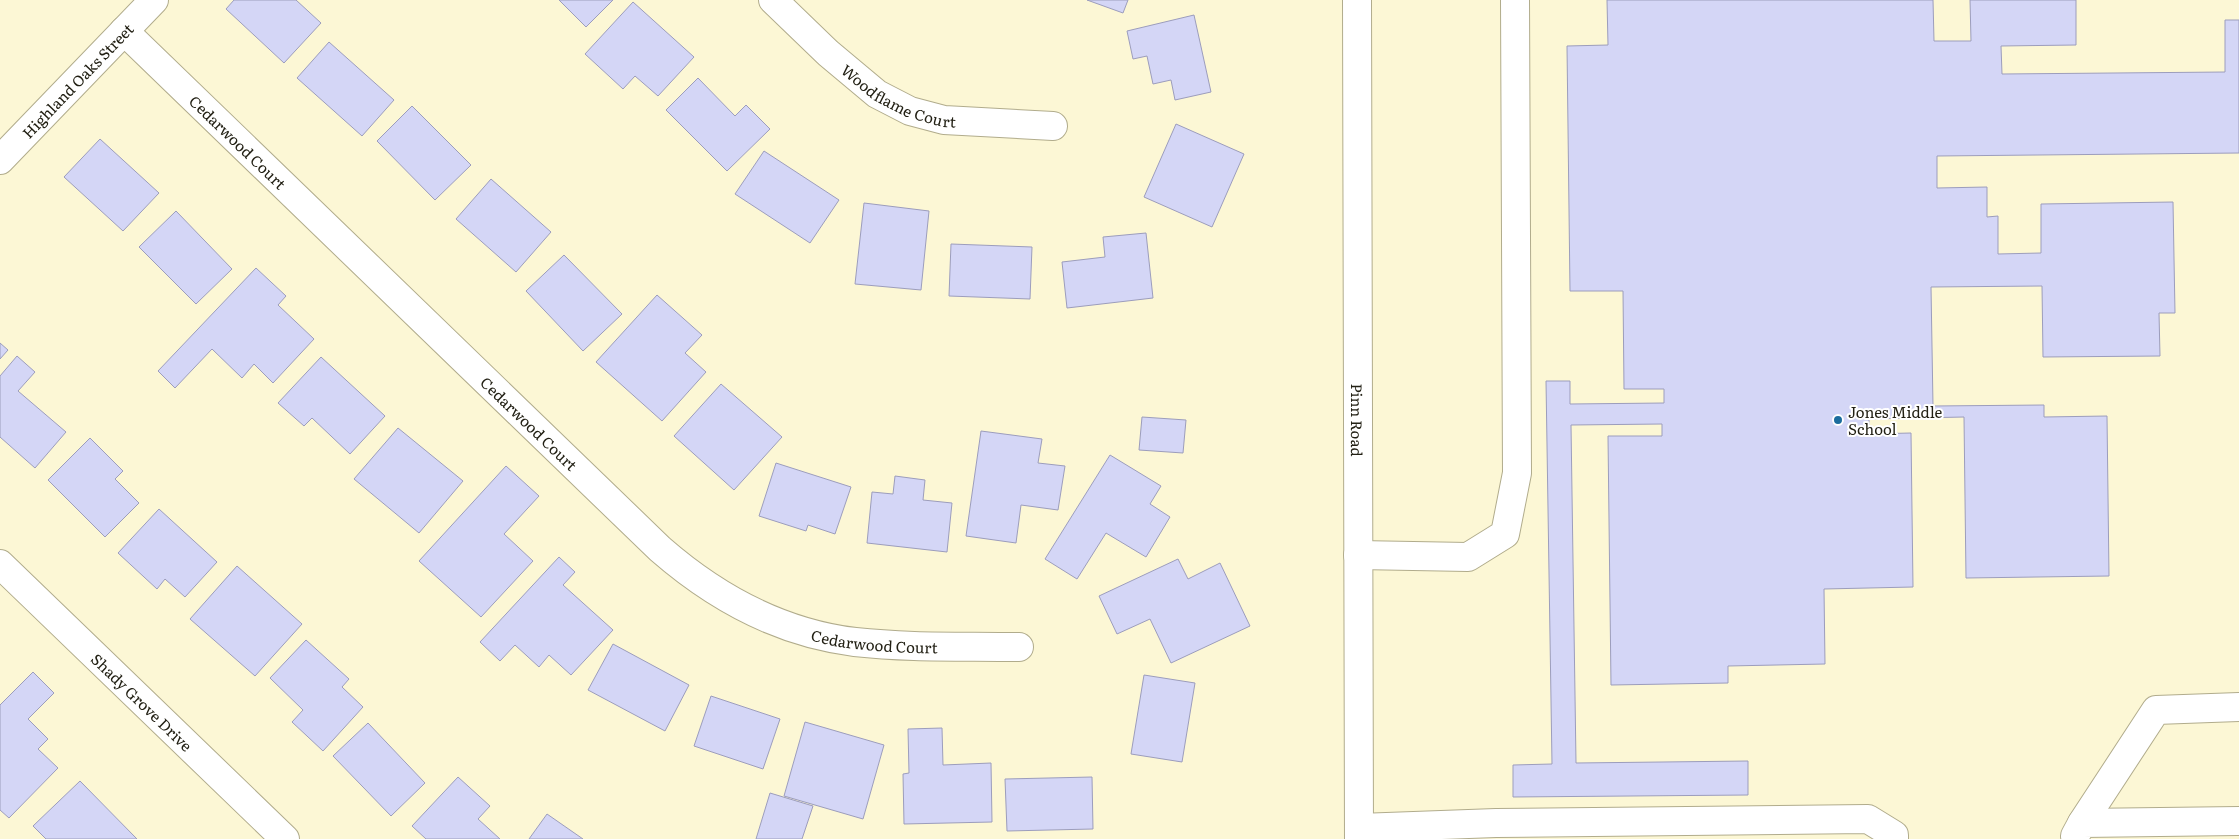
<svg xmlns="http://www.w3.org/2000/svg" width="2239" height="839" font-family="Literata,serif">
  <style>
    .building { fill: #d4d6f6; stroke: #9c9dbc }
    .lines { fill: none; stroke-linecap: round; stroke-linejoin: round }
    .minor-casing { stroke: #b1ac8c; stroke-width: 30 }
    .minor { stroke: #fff; stroke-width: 28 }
    .poi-dot { fill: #1b6c9d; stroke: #fff; stroke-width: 2 }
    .labels { text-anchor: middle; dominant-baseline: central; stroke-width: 4; stroke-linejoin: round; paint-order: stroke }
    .street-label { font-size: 15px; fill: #222014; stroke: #fff }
    .poi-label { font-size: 15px; fill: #222014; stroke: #fff; text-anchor: start }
  </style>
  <rect width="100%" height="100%" fill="#fcf7d5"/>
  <path class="building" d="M234,0h62l25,23 -37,40 -58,-54z
    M559,0h54l-27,27z
    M1087,0h41l-5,13z
    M1607,0h326l1,41h37l-1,-41h106v45l-75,1 1,28 223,-2v-52h14v133l-302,3v32l50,-1v30l11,-1v38l43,-1v-49l132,-2 2,111h-16l1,43 -117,1 -1,-71 -111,1 2,119 111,-1v12l63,-1 2,160 -143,2 -2,-161 -95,2v15l42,-1 2,154 -89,2 1,75 -97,2v17l-117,2 -3,-249h54v-12l-91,1 5,338 172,-2v34l-235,2v-32l39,-1 -6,-383h24v23l94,-1v-14h-40l-1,-98h-53l-3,-245 41,-1z
    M633,2l61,55 -36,39 -23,-20 -12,13 -38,-35z
    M1194,15l17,77 -36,8 -4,-20 -18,4 -6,-28 -14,3 -6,-28z
    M329,42l65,58 -32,36 -65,-58z
    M698,78l37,38 11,-11 24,24 -43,42 -61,-61z
    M412,106l59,59 -36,35 -58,-59z
    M1176,124l68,30 -32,73 -68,-30z
    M100,139l59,54 -36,38 -59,-54z
    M764,151l75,49 -29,43 -75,-49z
    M491,179l60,53 -35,40 -60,-53z
    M864,203l65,8 -8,79 -66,-6z
    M176,211l56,58 -36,35 -57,-57z
    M1146,233l7,65 -86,10 -5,-46 43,-5 -2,-20z
    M951,244l81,3 -2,52 -81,-3z
    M564,255l58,59 -39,37 -57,-60z
    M256,268l30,28 -8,9 36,34 -41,44 -19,-19 -12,14 -30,-29 -37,39 -17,-17z
    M657,295l45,40 -17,18 21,19 -44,49 -66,-59z
    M0,343l8,7 -8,9z
    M17,356l18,16 -17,19 48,41 -31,36 -35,-31v-61z
    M321,357l64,59 -35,38 -38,-36 -8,8 -26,-23z
    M721,384l61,53 -48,53 -60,-54z
    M1142,417l44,3 -3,33 -44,-3z
    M398,428l65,53 -44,52 -65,-54z
    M981,431l61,8 -4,24 27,3 -7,44 -37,-5 -5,38 -50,-7z
    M90,438l33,33 -8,8 24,24 -34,34 -57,-57z
    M1110,455l51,31 -11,18 20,13 -24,40 -40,-24 -29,46 -32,-20z
    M776,463l75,24 -16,47 -27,-9 -2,6 -47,-15z
    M506,466l33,30 -35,38 29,27 -52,56 -62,-56z
    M895,476l30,4 -2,20 29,3 -5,49 -80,-9 5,-51 21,2z
    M159,509l58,53 -32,35 -20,-18 -8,10 -39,-36z
    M559,557l16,15 -12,13 50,45 -42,45 -22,-20 -10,12 -24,-22 -15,16 -20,-19z
    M1178,559l10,20 32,-16 30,63 -79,37 -21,-44 -33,15 -18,-38z
    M237,566l65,58 -47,52 -65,-57z
    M306,640l43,39 -7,8 21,20 -40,44 -31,-29 11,-12 -33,-32z
    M613,644l76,41 -24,46 -77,-41z
    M33,672l21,21 -26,26 20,20 -10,10 20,19 -49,50 -9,-8v-105z
    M1144,675l51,8 -13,79 -51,-8z
    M711,696l69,23 -17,50 -69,-23z
    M805,722l79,23 -21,74 -79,-23z
    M368,723l57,60 -34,33 -58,-60z
    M942,728l1,37 48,-2 1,59 -88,2 -1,-50 6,-1 -1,-44z
    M458,777l32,29 -12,13 22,20h-74l-14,-13z
    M1092,777l1,52 -86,2 -2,-52z
    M80,781l57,58h-91l-13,-13z
    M770,793l43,13 -11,33h-46z
    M547,814l36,25h-54z"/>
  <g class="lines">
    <g class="minor-casing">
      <g id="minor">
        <path id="s1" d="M773,0l55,53 49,41 33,17 34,9 109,6"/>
        <path id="s2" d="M1357,0l2,839"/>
        <path id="s3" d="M124,31l536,518c55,48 121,84 195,93 54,6 109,4 164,5"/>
        <path id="s4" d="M0,160l154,-160"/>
        <path d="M1358,555l110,2 37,-23 12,-61 -2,-473"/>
        <path id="s5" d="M0,564l285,275"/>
        <path d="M2082,823l74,-113 83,-3"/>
        <path d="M1359,828l137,-5 372,-4 26,16v4"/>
        <path d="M2075,836l7,-13 157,-2"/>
      </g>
    </g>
    <use href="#minor" class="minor"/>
  </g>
  <circle class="poi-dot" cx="1838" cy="420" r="5"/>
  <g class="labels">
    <g class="street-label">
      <text stroke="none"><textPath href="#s4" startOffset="111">Highland Oaks Street</textPath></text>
      <text stroke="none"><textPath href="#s1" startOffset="161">Woodflame Court</textPath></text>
      <text stroke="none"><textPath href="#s3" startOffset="159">Cedarwood Court</textPath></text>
      <text stroke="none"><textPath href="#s2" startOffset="420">Pinn Road</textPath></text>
      <text stroke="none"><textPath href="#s3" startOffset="564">Cedarwood Court</textPath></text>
      <text stroke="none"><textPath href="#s3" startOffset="984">Cedarwood Court</textPath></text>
      <text stroke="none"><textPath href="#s5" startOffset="198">Shady Grove Drive</textPath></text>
    </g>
    <g class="poi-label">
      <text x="1848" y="411">Jones Middle<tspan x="1848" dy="17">School</tspan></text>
    </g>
  </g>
</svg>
